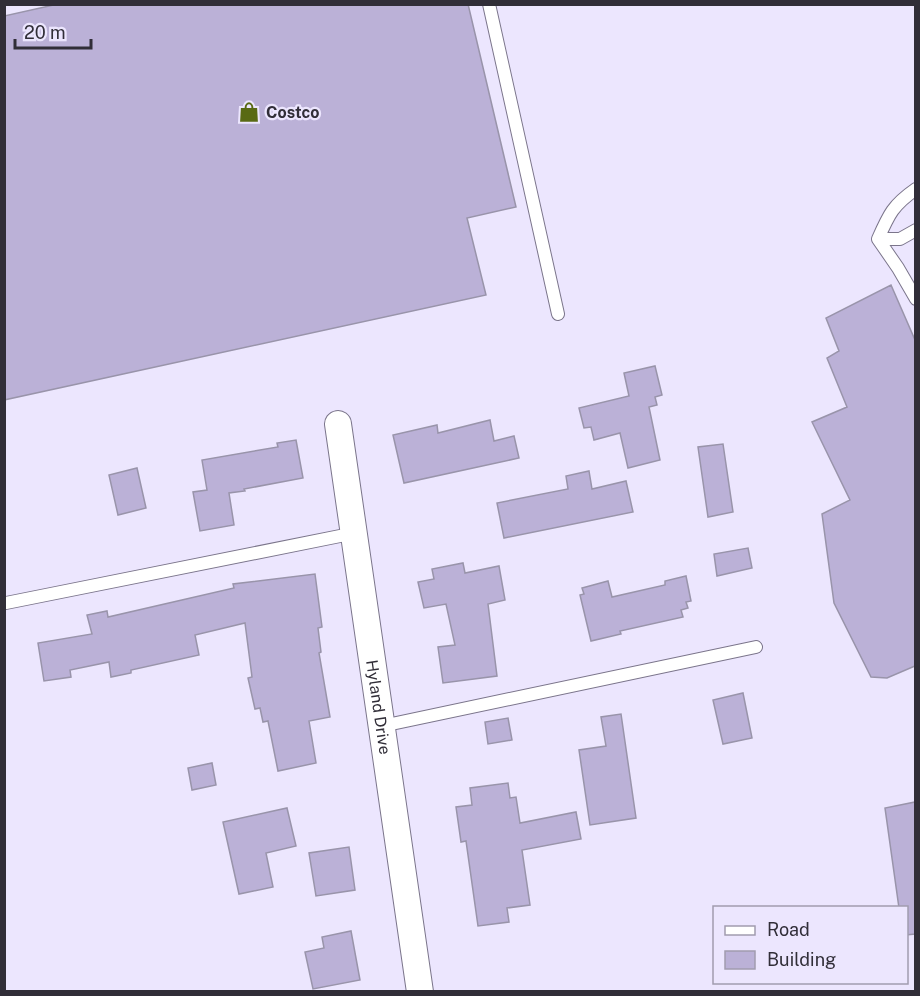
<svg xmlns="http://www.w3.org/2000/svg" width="920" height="996" font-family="'Public Sans',sans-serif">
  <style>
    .building { fill: #bbb1d7; stroke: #9994aa; stroke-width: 1.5 }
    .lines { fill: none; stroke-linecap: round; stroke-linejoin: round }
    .service-casing { stroke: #7b758b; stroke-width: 14 }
    .minor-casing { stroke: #7b758b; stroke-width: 28 }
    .service { stroke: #fff; stroke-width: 12 }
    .minor { stroke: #fff; stroke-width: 26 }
    .labels { text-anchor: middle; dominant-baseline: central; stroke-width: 4.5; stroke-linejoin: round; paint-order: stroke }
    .poi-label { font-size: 16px; font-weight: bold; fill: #312e38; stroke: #ece6fe; text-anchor: start }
    .street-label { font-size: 16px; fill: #312e38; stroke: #ece6fe }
  </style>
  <rect width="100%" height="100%" fill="#ece6fe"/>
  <path class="building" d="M58,4h410l48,203 -49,11 19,77 -482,105v-384z
    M891,285l24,55v326l-28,12 -16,-1 -37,-74 -12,-89 28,-14 -38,-78 35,-15 -20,-49 12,-7 -13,-33z
    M655,366l7,29 -7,2 2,8 -8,2 11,53 -32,8 -8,-35 -26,7 -3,-13 -7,1 -5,-20 50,-12 -5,-23z
    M490,420l4,21 20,-5 5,22 -115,25 -11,-48 44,-10 1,8z
    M296,440l7,38 -59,11 1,2 -16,2 5,32 -34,6 -7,-39 14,-2 -5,-30 76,-13 -1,-4z
    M723,444l10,68 -25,5 -10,-70z
    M137,468l9,40 -28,7 -9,-40z
    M589,471l3,18 34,-8 7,31 -129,26 -7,-35 71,-14 -2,-13z
    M748,548l4,20 -35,8 -3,-22z
    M463,563l2,10 34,-7 6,34 -17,4 9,72 -54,7 -5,-36 17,-2 -9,-41 -22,4 -6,-26 16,-3 -2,-10z
    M315,574l7,53 -4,1 3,24 -2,1 11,64 -21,4 7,42 -38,8 -10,-50 -5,1 -3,-14 -5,1 -7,-31 4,-1 -7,-54 -50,12 4,20 -68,15v3l-20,4 -2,-15 -39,8 1,7 -27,4 -6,-38 54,-9 -5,-19 20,-4 1,6 126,-29 -1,-4z
    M686,576l5,25 -5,1 2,6 -7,2 2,7 -63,14 1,3 -30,7 -11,-46 4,-1 -2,-6 26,-7 4,16 53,-12v-4z
    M743,693l9,45 -29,6 -10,-44z
    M621,714l15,104 -46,7 -11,-75 27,-4 -5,-29z
    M508,718l4,22 -24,4 -3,-22z
    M212,763l4,22 -24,5 -4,-22z
    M508,783l2,15 6,-1 4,26 56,-11 5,27 -59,11 8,55 -23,3 2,14 -31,4 -12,-85 -5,1 -5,-35 16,-2 -2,-17z
    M915,802v132l-9,1v-27h-7l-14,-100z
    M287,808l9,38 -30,7 7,34 -34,7 -16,-72z
    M349,847l6,43 -39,6 -7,-43z
    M351,931l9,49 -47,9 -8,-37 19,-4 -2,-11z"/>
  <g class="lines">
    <g class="service-casing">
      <path id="service" d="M489,4l69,310
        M878,239l20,29 18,31
        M878,239c11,-25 15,-34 38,-50
        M878,239h22l16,-9
        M6,603l349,-70
        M382,726l374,-79"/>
    </g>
    <g class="minor-casing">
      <g id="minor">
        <path id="s1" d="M338,424l82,568"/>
      </g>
    </g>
    <use href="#service" class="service"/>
    <use href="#minor" class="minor"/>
  </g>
  <defs>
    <g id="shop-bare" transform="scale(1.62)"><path d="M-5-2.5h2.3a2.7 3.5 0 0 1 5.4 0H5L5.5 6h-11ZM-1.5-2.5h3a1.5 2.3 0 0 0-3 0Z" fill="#596a14" stroke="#ece6fe" stroke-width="2.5" paint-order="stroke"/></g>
  </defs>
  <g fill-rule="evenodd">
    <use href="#shop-bare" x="249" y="112"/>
  </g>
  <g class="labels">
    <g class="poi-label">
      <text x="266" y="112">Costco</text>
    </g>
    <g class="street-label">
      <text stroke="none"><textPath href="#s1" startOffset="286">Hyland Drive</textPath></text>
    </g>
  </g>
  <rect width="920" height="996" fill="none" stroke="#312e38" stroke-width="12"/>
  <rect x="713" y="906" width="195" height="78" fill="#ece6fe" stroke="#a19caf" stroke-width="1.5"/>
  <rect x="725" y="926" width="30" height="9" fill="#ffffff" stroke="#a19caf" stroke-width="1.5"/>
  <text x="767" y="936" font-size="18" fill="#312e38">Road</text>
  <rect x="725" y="951" width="30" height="18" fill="#bbb1d7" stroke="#a19caf" stroke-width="1.5"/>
  <text x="767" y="966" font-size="18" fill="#312e38">Building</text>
  <path d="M15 39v9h76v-9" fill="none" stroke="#312e38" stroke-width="3"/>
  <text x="24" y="39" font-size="18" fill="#312e38" stroke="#ece6fe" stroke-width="4.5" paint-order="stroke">20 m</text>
</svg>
